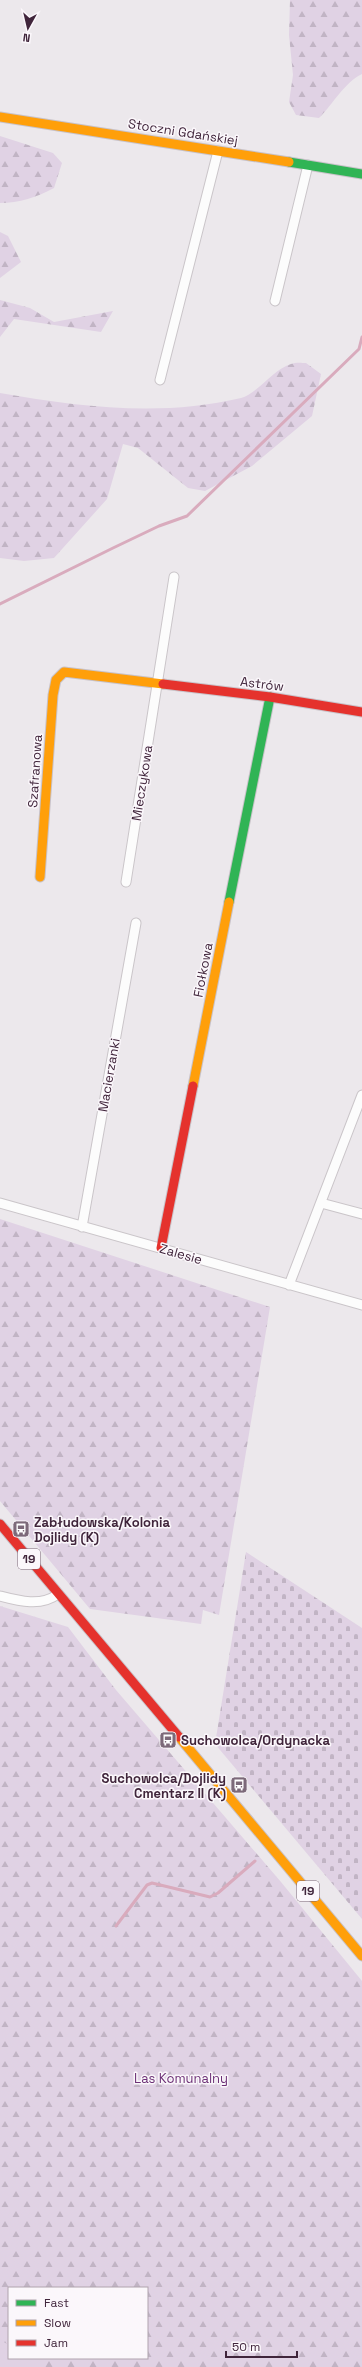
<svg xmlns="http://www.w3.org/2000/svg" width="362" height="2367" font-family="'Space Grotesk',sans-serif">
  <style>
    .grass { fill: #e0d2e4 }
    .forest { fill: url(#forest-firs) }
    .cemetery { fill: url(#cemetery-stones) }
    .lines { fill: none; stroke-linecap: round; stroke-linejoin: round }
    .stream { stroke: #d9abbd; stroke-width: 3 }
    .street-casing { stroke: #cac5c9; stroke-width: 11 }
    .fast-casing { stroke: #c8c2c8; stroke-width: 11 }
    .slow-casing { stroke: #c8c2c8; stroke-width: 11 }
    .jam-casing { stroke: #c8c2c8; stroke-width: 11 }
    .street { stroke: #fcfcfc; stroke-width: 9 }
    .fast { stroke: #30b455; stroke-width: 9 }
    .slow { stroke: #ff9f0a; stroke-width: 9 }
    .jam { stroke: #e5322d; stroke-width: 9 }
    .labels { text-anchor: middle; dominant-baseline: central; stroke-width: 3; stroke-linejoin: round; paint-order: stroke }
    .shield { fill: #fbf7fb; stroke: #786475; stroke-width: 1 }
    .shield-label { font-size: 12px; font-weight: bold; fill: #40253b }
    .street-label { font-size: 13px; fill: #40253b; stroke: #fbf7fb }
    .poi-label { font-size: 13px; font-weight: bold; fill: #40253b; stroke: #fbf7fb; text-anchor: start }
    .park-label { font-size: 13px; fill: #6c3076; stroke: #fbf7fb }
  </style>
  <defs>
    <pattern id="forest-firs" width="22" height="20" patternUnits="userSpaceOnUse"><rect width="22" height="20" fill="#e0d2e4"/><path d="M5 1l3.5 6h-7zM16 11l3.5 6h-7z" fill="#c1b4c4"/></pattern>
    <pattern id="cemetery-stones" width="16" height="16" patternUnits="userSpaceOnUse"><rect width="16" height="16" fill="#e0d2e4"/><path d="M2 7V4a2 2 0 0 1 4 0v3zM10 15v-3a2 2 0 0 1 4 0v3z" fill="#c1b4c4"/></pattern>
  </defs>
  <rect width="100%" height="100%" fill="#ece8ec"/>
  <path class="grass" d="M0,2318l9,5v35h56l14,9h-79z"/>
  <path class="forest" d="M290,0h72v74c-18,9 -28,29 -43,44l-23,-3 -7,-13 4,-27 -4,-40z
    M0,136l53,17 9,10 -8,25c-17,9 -35,15 -54,15z
    M0,232l8,4 13,26 -21,16z
    M0,300l30,8 24,14 59,-11 -12,21 -87,-13 -14,18z
    M306,363l15,11 -9,42 -60,50 -47,25 -17,-3 -50,-40 -15,-4 -16,55 -53,59 -30,3 -24,-3v-165c79,14 162,24 241,5 17,-5 34,-30 50,-34 5,-2 11,-1 15,-1z
    M0,1219l270,88 -51,308 -16,-5 -2,14 -111,-15 -90,-108z
    M0,1606l68,21 48,63 165,192 81,99v386h-318l-14,-9h117v-70h-138v57l-9,-5z"/>
  <path class="cemetery" d="M246,1552l116,76v291l-147,-175z"/>
  <g class="lines">
    <path class="stream" d="M0,604l113,-56 46,-22 28,-10 172,-167 3,-12
      M116,1926l31,-41 5,-2 58,14 8,-4 37,-32"/>
    <g class="street-casing">
      <path id="street" d="M275,301l33,-136
        M160,380l58,-229
        M126,882l48,-305
        M0,1203l362,102
        M321,1203l41,11
        M82,1227l54,-304
        M289,1285l73,-190
        M0,1596c19,5 41,11 58,-2"/>
    </g>
    <g class="fast-casing">
      <path id="fast" d="M289,162l73,12
        M229,902l41,-205"/>
    </g>
    <g class="slow-casing">
      <path id="slow" d="M0,117l289,45
        M40,877l13,-182 3,-15 8,-8 99,12
        M193,1086l36,-184
        M179,1737l183,219"/>
    </g>
    <g class="jam-casing">
      <path id="jam" d="M163,684l107,13 92,15
        M161,1248l32,-162
        M0,1524l179,213"/>
    </g>
    <use href="#street" class="street"/>
    <use href="#fast" class="fast"/>
    <use href="#slow" class="slow"/>
    <use href="#jam" class="jam"/>
  </g>
  <defs>
    <g id="bus-square" transform="scale(0.9)"><rect x="-9" y="-9" width="18" height="18" rx="4" fill="#7c6979" stroke="#fbf7fb"/><path d="M-5-6H5V4H4V6H2V4H-2V6H-4V4H-5ZM-3.5-4V0h7V-4ZM-3.5 1.2v1.5H-2V1.2ZM2 1.2v1.5H3.5V1.2Z" fill="#fff"/></g>
  </defs>
  <g fill-rule="evenodd">
    <use href="#bus-square" x="21" y="1529"/>
    <use href="#bus-square" x="168" y="1740"/>
    <use href="#bus-square" x="239" y="1785"/>
  </g>
  <g class="labels">
    <g class="shield">
      <rect x="18" y="1549" width="22" height="20" rx="3"/>
      <rect x="297" y="1881" width="22" height="20" rx="3"/>
    </g>
    <g class="shield-label">
      <text x="29" y="1559">19</text>
      <text x="308" y="1891">19</text>
    </g>
    <g class="street-label">
      <text transform="translate(183 132) rotate(9)">Stoczni Gdańskiej</text>
      <text transform="translate(262 684) rotate(7)">Astrów</text>
      <text transform="translate(35 771) rotate(-86)">Szafranowa</text>
      <text transform="translate(142 783) rotate(-81)">Mieczykowa</text>
      <text transform="translate(203 970) rotate(-79)">Fiołkowa</text>
      <text transform="translate(109 1075) rotate(-80)">Macierzanki</text>
      <text transform="translate(181 1254) rotate(16)">Zalesie</text>
    </g>
    <g class="poi-label">
      <text x="34" y="1522">Zabłudowska/Kolonia<tspan x="34" dy="15">Dojlidy (K)</tspan></text>
      <text x="181" y="1740">Suchowolca/Ordynacka</text>
      <text x="226" y="1778" text-anchor="end">Suchowolca/Dojlidy<tspan x="226" dy="15">Cmentarz II (K)</tspan></text>
    </g>
    <g class="park-label">
      <text x="181" y="2078">Las Komunalny</text>
    </g>
  </g>
  <rect x="8" y="2287" width="140" height="72" fill="#fbf7fb" stroke="#b0a3ae"/>
  <rect x="16" y="2300" width="20" height="6" fill="#30b455" stroke="#b0a3ae"/>
  <text x="44" y="2307" font-size="12" fill="#40253b">Fast</text>
  <rect x="16" y="2320" width="20" height="6" fill="#ff9f0a" stroke="#b0a3ae"/>
  <text x="44" y="2327" font-size="12" fill="#40253b">Slow</text>
  <rect x="16" y="2340" width="20" height="6" fill="#e5322d" stroke="#b0a3ae"/>
  <text x="44" y="2347" font-size="12" fill="#40253b">Jam</text>
  <g transform="translate(28 28) rotate(188)" stroke="#fbf7fb" stroke-width="3" paint-order="stroke">
  <path d="M0-3L7 15L0 10L-7 15Z" fill="#40253b"/>
  <text y="-6" font-size="11" font-weight="bold" text-anchor="middle" fill="#40253b">N</text>
  </g>
  <path d="M226 2351v6h71v-6" fill="none" stroke="#40253b" stroke-width="2"/>
  <text x="232" y="2351" font-size="12" fill="#40253b" stroke="#fbf7fb" stroke-width="3" paint-order="stroke">50 m</text>
</svg>
